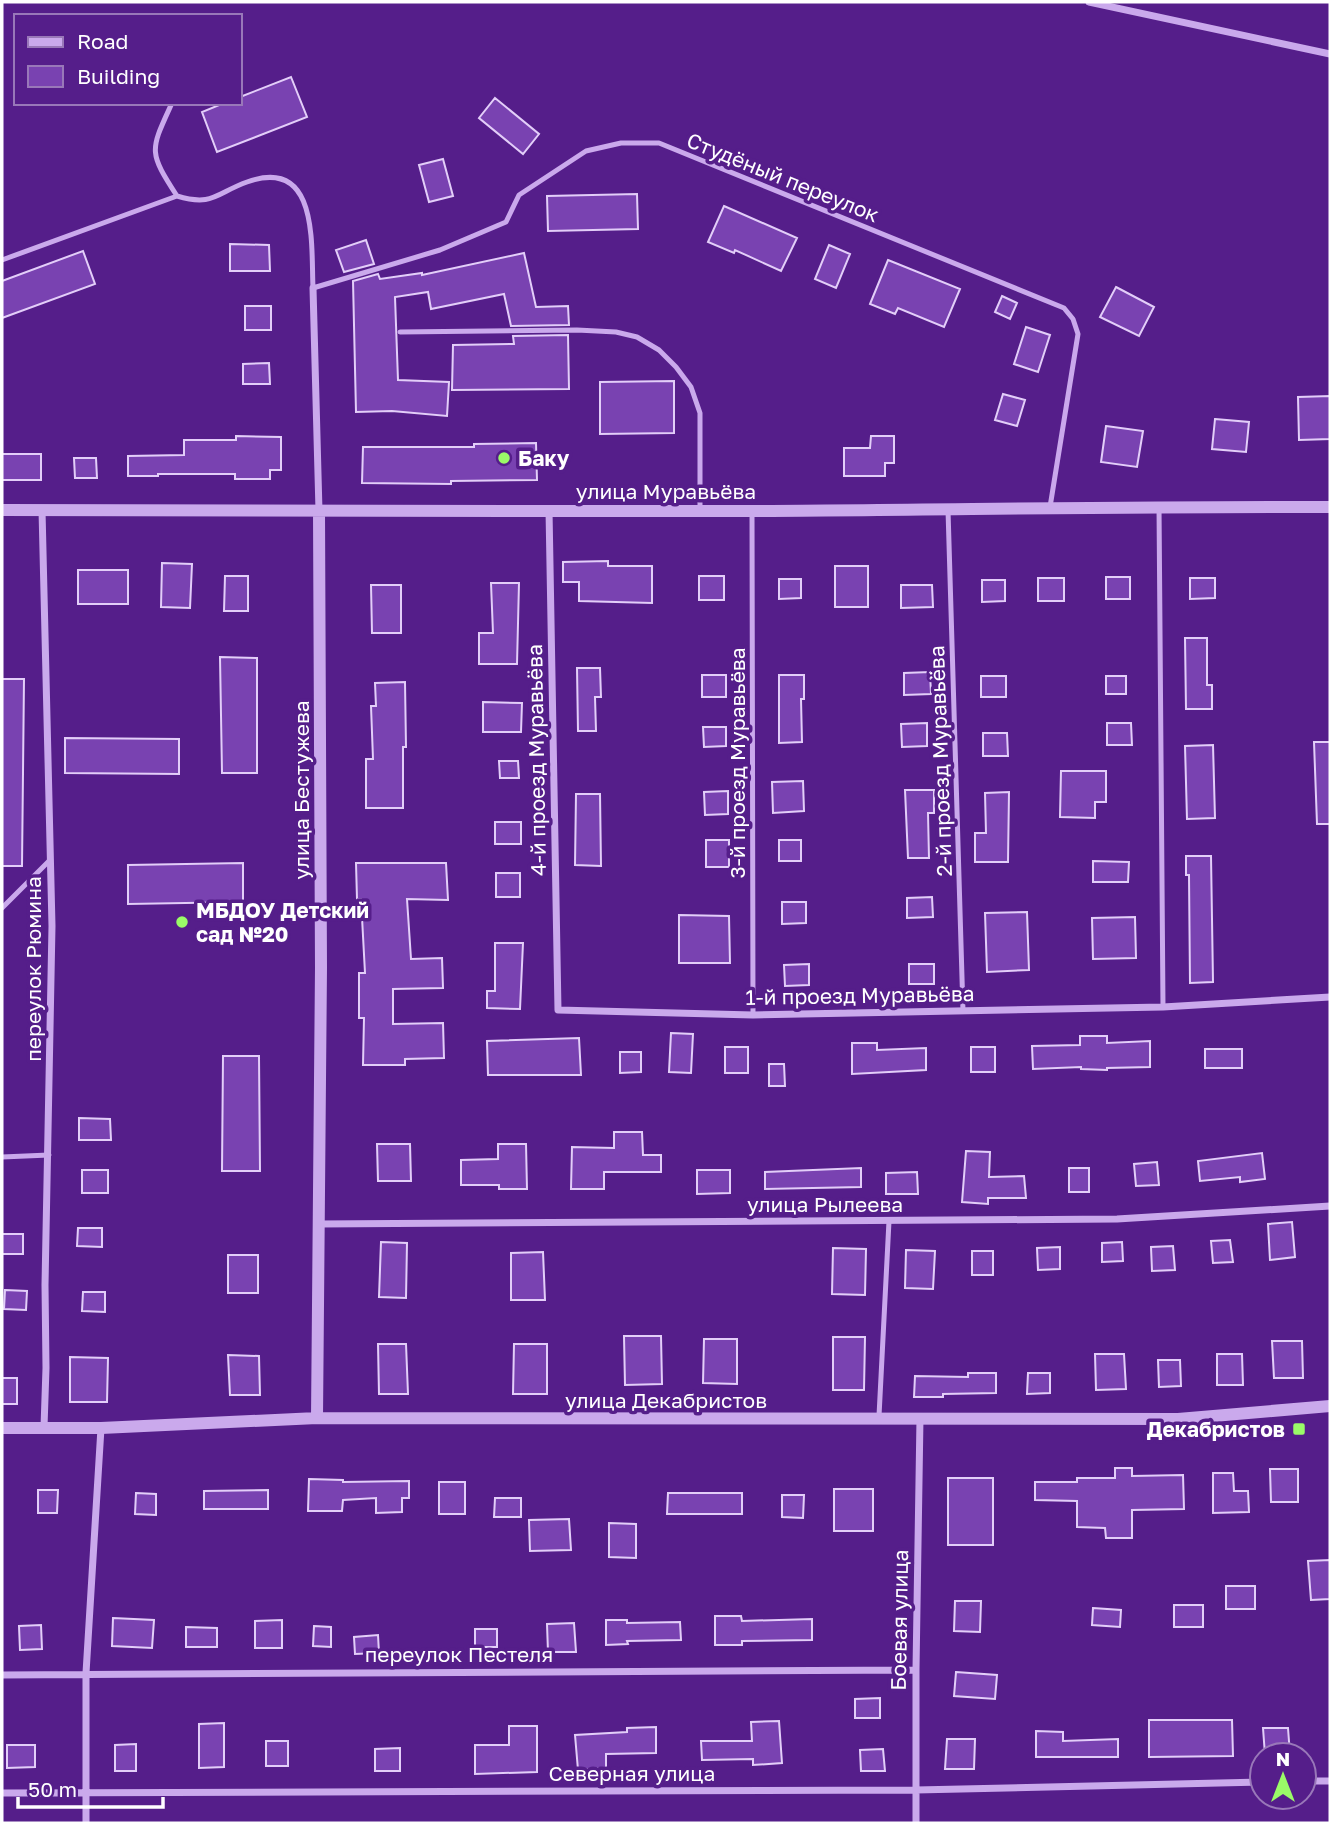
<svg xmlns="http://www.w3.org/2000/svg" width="1332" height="1825" font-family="'Golos Text',sans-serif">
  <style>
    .building { fill: #7942b1; stroke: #e3cef9; stroke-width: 2 }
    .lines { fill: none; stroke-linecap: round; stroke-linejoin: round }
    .service { stroke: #caa9ec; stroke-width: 5 }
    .minor { stroke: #caa9ec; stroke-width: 7 }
    .tertiary { stroke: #caa9ec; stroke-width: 12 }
    .poi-dot { fill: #9afb68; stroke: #551e8a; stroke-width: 2.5 }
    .labels { text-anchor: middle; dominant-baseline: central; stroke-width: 7; stroke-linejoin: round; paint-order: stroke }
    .street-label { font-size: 21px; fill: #fff; stroke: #551e8a }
    .poi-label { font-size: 21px; font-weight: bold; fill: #fff; stroke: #551e8a; text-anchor: start }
  </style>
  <rect width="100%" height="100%" fill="#551e8a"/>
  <path class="building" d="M291,77l16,40 -90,35 -15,-40 22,-9h16v-6z
    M495,98l44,36 -16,20 -44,-36z
    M443,159l10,37 -24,6 -10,-37z
    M637,194l1,35 -90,2 -1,-35z
    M724,206l73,32 -16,33 -46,-21 -1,3 -26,-11z
    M366,240l8,24 -30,8 -8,-22z
    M230,244l39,1 1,26h-40z
    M829,245l21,9 -14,34 -21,-9z
    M83,251l12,33 -93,34v-37z
    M524,253l12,54 32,-1 1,19 -58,1 -7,-32 -73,15 -3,-17 -33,5 3,83 51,2 -2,34 -55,-5 -36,1 -3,-131 25,-7 2,5 42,-6v2z
    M888,260l72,29 -16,38 -46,-19 -3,6 -25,-10z
    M1116,287l38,20 -15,29 -39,-19z
    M1002,296l15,7 -7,16 -15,-7z
    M245,306h26v24h-26z
    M1026,327l24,8 -12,37 -24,-8z
    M568,335l1,54 -117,1 1,-45 61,-1 -1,-8z
    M269,363l1,21h-27v-20z
    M674,381v52l-74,1v-52z
    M1003,394l22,6 -8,26 -22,-6z
    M1330,396v43l-31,1 -1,-43z
    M1215,419l34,3 -3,30 -34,-3z
    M1106,426l37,5 -6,36 -36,-5z
    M236,436l45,1v33h-11v9h-35v-5h-77v2h-30v-20l56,-1v-15h52z
    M871,436h23v27h-9v13h-41v-28h26z
    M536,443l1,37 -86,1v3l-89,-1 1,-36h111v-3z
    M2,454h39v26h-39z
    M74,458h22l1,20h-22z
    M608,561v5h44v37l-73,-2v-19h-16v-20z
    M162,563l30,1 -2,44 -29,-1z
    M835,566h33v41h-33z
    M78,570h50v34h-50z
    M225,576h23v35h-24z
    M699,576h25v24h-25z
    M1106,577h24v22h-24z
    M1038,578h26v23h-26z
    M1190,578h25v20l-25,1z
    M779,579h22v19l-22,1z
    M982,580h23v21l-23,1z
    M491,583h28l-2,81h-38v-31h14z
    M371,585h30v48h-29z
    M901,585h31l1,22 -32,1z
    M1185,638h22v47h5v24h-26z
    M220,657l37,1v115h-35z
    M577,668h23l1,29h-6l1,34h-18z
    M930,672l1,22 -27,1v-22z
    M702,675h24v22h-24z
    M779,675h25v24h-3l1,43 -23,1z
    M981,676h25v21h-25z
    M1106,676h20v18h-20z
    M2,679h22l-2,187h-20z
    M405,682l1,65h-3v61h-37v-49h7l-2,-53h5l-1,-23z
    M483,702l39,1 -1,29h-38z
    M927,723v23l-25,1 -1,-23z
    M1107,723h24l1,22h-25z
    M703,727h23v19l-22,1z
    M983,733h24l1,23h-25z
    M65,738l114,1v35l-114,-1z
    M1314,742h16v82h-13z
    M1213,745l2,73 -28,1 -2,-73z
    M499,761h19l1,17h-19z
    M1061,771h45v31h-11v16l-35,-1z
    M803,781l1,30 -31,2 -1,-31z
    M905,790h29v23h-6l1,45h-21z
    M728,791v23l-23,1 -1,-23z
    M1009,792l-1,70h-33v-29h11l-1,-40z
    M576,794h24l1,72 -26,-1z
    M495,822h26v22h-26z
    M706,840h23v27h-23z
    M779,840h22v21h-22z
    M1186,856h25l2,126 -23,1 -1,-108h-3z
    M1093,861l36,1 -1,20h-35z
    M243,863v39l-115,2v-39z
    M356,863h90l2,37 -41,-1 4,60 31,-1 1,30 -50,1v35l50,-1 1,35 -39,1v6h-42l1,-47h-5v-45h6l-4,-74h-4z
    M496,873h24v24h-24z
    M932,897l1,20 -26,1v-20z
    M782,902h24v21l-24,1z
    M1027,912l2,58 -42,2 -2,-59z
    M679,915l50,1 1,47h-51z
    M1135,917l1,41 -43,1 -1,-41z
    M495,943h28l-3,66 -33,-1v-17h8z
    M809,964v21l-24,1 -1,-21z
    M909,964h25v20h-25z
    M671,1033l22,1 -2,39 -22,-1z
    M1080,1036h27v7l43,-2v26l-43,1v2l-26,-1v-2l-48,2 -1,-23 48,-1z
    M579,1038l2,37h-93l-1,-34z
    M852,1043h25v7l49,-2v22l-74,4z
    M725,1047h23v26h-23z
    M971,1047h24v25h-24z
    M1205,1049h37v19h-37z
    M620,1052h21v20l-21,1z
    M223,1056h36l1,115h-38z
    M769,1064h15l1,22h-16z
    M79,1118l31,1 1,21h-32z
    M614,1132h28l1,23h18v17h-57v17h-33l1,-42 42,1z
    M377,1144h33l1,37h-33z
    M498,1144h28l1,45h-28v-4h-38v-25l37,-1z
    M966,1151l24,1 -1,25 35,-1 2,22h-38v6l-26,-2z
    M1262,1153l3,26 -25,3v-5l-40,4 -2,-20z
    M1157,1162l2,23 -23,1 -2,-22z
    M861,1168v19l-96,2v-17z
    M1069,1168h20v24h-20z
    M82,1170h26v23h-26z
    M697,1170h33v23l-33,1z
    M917,1172l1,22h-32v-21z
    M1292,1222l3,35 -25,3 -2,-36z
    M78,1228h24v19l-25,-1z
    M2,1234h21v20h-21z
    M1230,1240l3,22 -20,1 -2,-22z
    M381,1242l26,1 -1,55 -27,-1z
    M1122,1242l1,19 -21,1v-19z
    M1173,1246l2,24 -23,1 -1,-24z
    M1060,1247v22l-22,1 -1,-22z
    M833,1248l33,1 -1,46 -33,-1z
    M906,1250l29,1 -2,38 -28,-1z
    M972,1251h21v24h-21z
    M543,1252l2,48h-34v-47z
    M228,1255h30v38h-30z
    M5,1290l22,1 -1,19 -22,-1z
    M83,1292h22v20l-23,-1z
    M624,1336h37l1,48 -37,1z
    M833,1337h32l-1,53h-31z
    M704,1339h33v45l-34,-1z
    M1272,1341h30l1,37h-29z
    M378,1344h28l2,50h-29z
    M514,1344h33v50h-34z
    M1095,1354h29l2,35 -30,1z
    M1217,1354h25l1,31h-26z
    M228,1355l31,1 1,39h-30z
    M70,1357l38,1 -1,44h-37z
    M1158,1360h22l1,26 -22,1z
    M968,1373h28v20l-53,1v3h-29l1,-21 53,1z
    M1028,1373h22v20l-23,1z
    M2,1378h15v26h-15z
    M1115,1468h17v8l51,-1 1,34 -52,1v28h-26l-1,-10 -28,-1v-26l-42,-1v-18h42v-4h38z
    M1270,1469h28v33h-27z
    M1213,1473h20l1,18h14l1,21 -36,1z
    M948,1478h45v67h-45z
    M309,1479l34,1v2l66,-1v17h-7v14l-26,1v-15l-33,2 -1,11h-34z
    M439,1482h26v32h-26z
    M834,1489h39v42h-39z
    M38,1490h20l-1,23h-19z
    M268,1490v19h-64v-18z
    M136,1493l20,1v21l-21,-1z
    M668,1493h74v21h-75z
    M782,1495h22l-1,23 -21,-1z
    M495,1498h26v19h-27z
    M569,1519l2,31 -41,1 -1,-31z
    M609,1523l27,1v34l-27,-1z
    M1330,1560v39l-19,1 -3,-39z
    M1226,1586h29v23h-29z
    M955,1601h26l-1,31 -26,-1z
    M1174,1605h29v22h-29z
    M1093,1608l28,2 -1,17 -28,-2z
    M715,1616h26l1,5 70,-2v21l-70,1v4h-27z
    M113,1618l41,2 -2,28 -40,-2z
    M282,1620v28h-27v-27z
    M606,1620h21v3l53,-1 1,18 -54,1 1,3 -22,1z
    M574,1623l2,29h-28l-1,-28z
    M41,1625l1,24 -22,1 -1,-24z
    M314,1626l17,1v20l-18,-1z
    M186,1627l31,1v19h-31z
    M475,1629h22v18h-22z
    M378,1635l1,18 -24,1 -1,-17z
    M956,1672l41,3 -2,24 -41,-3z
    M880,1698v20h-25v-19z
    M1149,1720h83l1,36 -84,1z
    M779,1721l3,42 -29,2v-6l-51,1 -1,-19h51l-1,-19z
    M224,1723v44l-25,1v-44z
    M509,1726h28v46l-62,2v-29h34z
    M656,1727v26l-50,1v14l-28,2 -3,-35 52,-3v-4z
    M1263,1728h25l2,27h-25z
    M1036,1731l27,1v9l55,-2v18h-82z
    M947,1739h28l-1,30h-29z
    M266,1741h22v25h-22z
    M136,1744v27h-21v-26z
    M7,1745h28v22l-28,1z
    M400,1748v23h-25v-22z
    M883,1749l2,22h-24l-1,-21z"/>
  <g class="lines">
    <path class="service" d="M172,103c-22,48 -24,48 5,93
      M2,260l175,-64c36,11 39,-3 70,-14 72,-26 64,63 66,106l127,-38 66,-28 13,-27 67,-44 35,-8h38l405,165 9,11 5,15 -28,173
      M400,332l177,-2 39,2 21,5 22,13 17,17 15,20 9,26v97
      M1159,506l4,501
      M948,510l15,501
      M752,511l1,504
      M2,908l48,-48
      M2,1157l47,-2
      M879,1416l10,-195"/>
    <path class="minor" d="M1089,2l241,52
      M313,288l6,223
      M42,510l10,416 -7,359 1,83 -2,59
      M549,510l9,500 195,5 410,-8 167,-10
      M319,1224l798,-5 213,-13
      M2,1675l914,-5
      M1304,1781h26
      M2,1793l914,-3 346,-8
      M86,1823v-150l15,-245
      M916,1823v-153l4,-252"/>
    <path class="tertiary" d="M2,510c251,0 503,2 754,1 192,-1 383,-5 574,-4
      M317,1418l4,-451 -2,-455
      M2,1428h99l216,-10 861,1 152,-13"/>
  </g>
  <g class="poi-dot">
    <circle cx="504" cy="458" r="7"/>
    <circle cx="182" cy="922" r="7"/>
    <rect x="1292" y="1422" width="14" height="14" rx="3.5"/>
  </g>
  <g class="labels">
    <g class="street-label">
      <text transform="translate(783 177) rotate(22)">Студёный переулок</text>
      <text x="666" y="491">улица Муравьёва</text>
      <text transform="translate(536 760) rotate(-91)">4-й проезд Муравьёва</text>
      <text transform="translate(940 761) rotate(-92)">2-й проезд Муравьёва</text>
      <text transform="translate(737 763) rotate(-90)">3-й проезд Муравьёва</text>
      <text transform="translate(301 790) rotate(-90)">улица Бестужева</text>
      <text transform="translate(33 969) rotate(-90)">переулок Рюмина</text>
      <text transform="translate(860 995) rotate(-1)">1-й проезд Муравьёва</text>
      <text x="825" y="1204">улица Рылеева</text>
      <text x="666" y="1400">улица Декабристов</text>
      <text transform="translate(899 1620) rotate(-89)">Боевая улица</text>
      <text x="459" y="1654">переулок Пестеля</text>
      <text x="632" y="1773">Северная улица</text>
    </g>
    <g class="poi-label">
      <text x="518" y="458">Баку</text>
      <text x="196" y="910">МБДОУ Детский<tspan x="196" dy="24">сад №20</tspan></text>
      <text x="1285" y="1429" text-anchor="end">Декабристов</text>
    </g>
  </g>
  <rect width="1332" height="1825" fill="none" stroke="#ffffff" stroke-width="7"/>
  <rect x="14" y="14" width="228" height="91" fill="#551e8a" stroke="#9978b9" stroke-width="2"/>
  <rect x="28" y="37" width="35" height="10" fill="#caa9ec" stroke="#9978b9" stroke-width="2"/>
  <text x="77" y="49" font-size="21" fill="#ffffff">Road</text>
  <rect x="28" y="66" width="35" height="21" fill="#7942b1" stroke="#9978b9" stroke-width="2"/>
  <text x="77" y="84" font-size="21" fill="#ffffff">Building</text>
  <g transform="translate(1283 1776)"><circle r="33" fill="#551e8a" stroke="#9978b9" stroke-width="2"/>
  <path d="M0-5L12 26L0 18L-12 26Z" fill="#9afb68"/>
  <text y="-10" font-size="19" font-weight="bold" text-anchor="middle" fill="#ffffff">N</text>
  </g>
  <path d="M18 1797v10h145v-10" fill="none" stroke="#ffffff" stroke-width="3.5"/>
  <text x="28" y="1797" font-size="21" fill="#ffffff" stroke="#551e8a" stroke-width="5" paint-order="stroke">50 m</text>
</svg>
